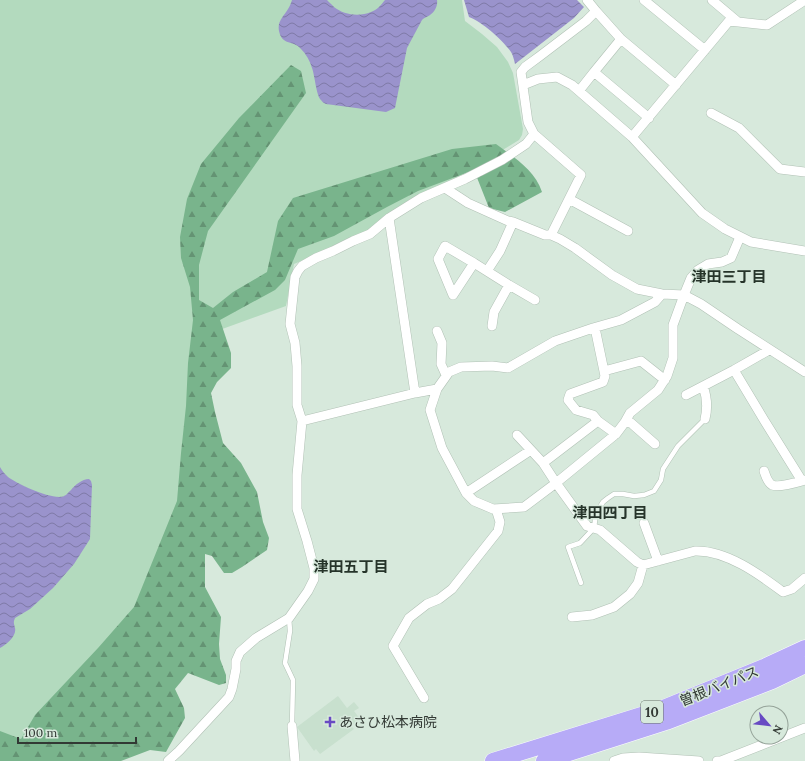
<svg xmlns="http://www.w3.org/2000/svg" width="805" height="761" font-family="Lora,'Noto Sans JP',serif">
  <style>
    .built { fill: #c8e0ce }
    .green { fill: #b3dabe }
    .forest { fill: url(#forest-firs) }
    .water { fill: url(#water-waves) }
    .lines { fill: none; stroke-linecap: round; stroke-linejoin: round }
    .service-casing { stroke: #b1c1b5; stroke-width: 5.5 }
    .minor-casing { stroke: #b1c1b5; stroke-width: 10 }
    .trunk-casing { stroke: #fff; stroke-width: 17 }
    .service { stroke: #fff; stroke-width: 4.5 }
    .minor { stroke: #fff; stroke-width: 9 }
    .trunk { stroke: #b7abf7; stroke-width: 16 }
    .poi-dot { fill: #684ac3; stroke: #d7e9dc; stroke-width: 1.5 }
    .labels { text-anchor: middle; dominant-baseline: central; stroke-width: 3; stroke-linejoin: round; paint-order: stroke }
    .shield { fill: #d7e9dc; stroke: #646e66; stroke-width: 1 }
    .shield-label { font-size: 13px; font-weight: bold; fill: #323934 }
    .street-label { font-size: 14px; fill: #323934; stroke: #d7e9dc }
    .poi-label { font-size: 14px; fill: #323934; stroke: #d7e9dc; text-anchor: start }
    .neighbourhood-label { font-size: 15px; font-weight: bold; fill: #26342a; stroke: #d7e9dc }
  </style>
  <defs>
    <pattern id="forest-firs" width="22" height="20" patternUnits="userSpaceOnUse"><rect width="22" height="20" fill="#79b48c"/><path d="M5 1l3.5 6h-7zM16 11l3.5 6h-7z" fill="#649373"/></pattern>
    <pattern id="water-waves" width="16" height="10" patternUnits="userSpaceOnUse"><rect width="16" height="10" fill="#9a93cc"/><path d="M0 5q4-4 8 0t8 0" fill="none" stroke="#7e79a6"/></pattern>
  </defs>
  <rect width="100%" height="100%" fill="#d7e9dc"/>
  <path class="built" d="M338,696l9,12 7,-6 5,6 -5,3 6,8 -9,7 3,3 -34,25 -4,-5 -2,2 -17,-24z"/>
  <path class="green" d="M0,0h462l3,21 17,13 15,13 11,15 5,11 10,56 -1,6 -3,5 -77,47 -18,8 -14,4 -41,33 -75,32 -8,42 -83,30 -9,172 -74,146 -97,90 -23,-6z"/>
  <path class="forest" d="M291,65l10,6 5,22 -98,138 -9,34v35l14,8 20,-16 34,-20 11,-51 15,-23 159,-49 44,-5c17,13 39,26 46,48l-24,13 -13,7 -16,-4 -15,-38 -56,21 -31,16 -53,29 -36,13 -13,31 -10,10 -55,30 11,33v15l-14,14 -6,11 4,19 8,31 18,20 16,29 6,30 6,16 -2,12 -25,17 -10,6h-8l-12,-17 -7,-2v33l16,30 -2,27 1,15 6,16v8l-7,2 -31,-12 -13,16 9,19 1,10 -19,34 -16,-2 -29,11h-121v-30l21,8 14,-24 63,-67 36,-41 43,-106 4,-48 5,-47 2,-43 5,-43 -3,-33 -9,-29 -1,-21 7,-38 14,-35 38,-46z"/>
  <path class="water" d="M292,0h35c2,2 5,5 7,7 10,8 25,10 37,5 6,-2 10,-7 14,-12h52c1,5 -2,12 -7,15 -3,2 -5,2 -8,5l-15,28 -12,60 -9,4 -60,-8c-2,-1 -4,-2 -5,-4 -5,-5 -6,-24 -9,-32 -2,-7 -6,-14 -11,-19 -7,-9 -19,-3 -22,-18 -2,-10 5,-15 9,-22 2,-3 3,-6 4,-9z
    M464,0h113l7,7 -10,11 -59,46c-1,-4 -2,-9 -4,-12 -8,-12 -29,-30 -42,-35z
    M0,467c2,4 5,7 8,10 9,7 46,24 56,19 3,-1 4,-4 7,-6 4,-5 11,-11 18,-11l2,2 1,4 -2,54 -16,25 -21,24 -23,21 -15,9c-2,5 -1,5 0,10 2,8 -9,17 -15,20z"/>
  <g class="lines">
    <g class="service-casing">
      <path id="service" d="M581,583l-13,-36 12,-4 14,-15 2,-15 7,-11 5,-4 6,-4h9l11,2 10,-1 10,-4 7,-11 2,-11 15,-23 27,-27
        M289,618l1,13 -5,32 8,17 -1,46"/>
    </g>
    <g class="minor-casing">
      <path id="minor" d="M587,0l9,11 -10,10 -46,35 -15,11 -4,5 7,50 6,12 47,41 -30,60 9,4 15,9 37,27 25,14 25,5 22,1 17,9 37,25 67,43
        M644,0l61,50
        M712,0l26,22
        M596,11l25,28
        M523,85l15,-6 19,-2 15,8 60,52 70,76 23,16 26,13 54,9
        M579,91l15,-19
        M711,113l28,15 41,41 25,3
        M649,118l-55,-46 27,-33 55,46
        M632,137l97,-116 38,4 38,-25
        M445,188l23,15 40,18 5,1
        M569,199l59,32
        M389,218l26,175
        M474,263l-29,-17 -7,13 15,36 21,-32 35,22 26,15
        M487,271l13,-20 13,-29 32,13h6
        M662,294l-7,8 -34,18 -28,8 -38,13 -47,27 -16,-2 -31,1 -12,5 -12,17 -7,21 12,38 24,45 8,8 19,8 31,-2 32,-24 60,-49 9,-12 5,-9 28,-23 9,-14 6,-18v-33l11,-30 7,-17 7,-8 10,-6 14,-2 9,-4 9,-21
        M492,326l2,-14 15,-27
        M595,328l10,48 -2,6 -33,12 -2,6 8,10 17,5 5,6 18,13
        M437,331l5,12 -1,21 5,11
        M734,370l30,50 38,61
        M604,371l37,-10 24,19
        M703,386c4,11 5,21 2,33
        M686,395l48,-25 35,-20
        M302,421l113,-28 22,-4
        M598,421l-55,42 13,20 31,43 13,4 37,32 6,3 52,-14c31,-1 64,23 88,41l9,-3 13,-11
        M625,422l6,1 24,21
        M517,435l26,28
        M764,471c2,5 3,11 8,14 7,3 26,-3 33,-5
        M466,493l65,-43
        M644,523l14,38
        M572,617l20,-2 22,-8 16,-13 8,-11 5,-18
        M424,698l-31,-52 16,-28 18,-14 12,-5 13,-10 46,-58 2,-9 -4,-13
        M292,726l3,35
        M168,761l11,-10 50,-54 3,-8 4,-20v-8l4,-9 16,-14 33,-20 19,-27 6,-12v-11l-7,-27 -10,-32v-34l5,-54 -5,-16v-39l-2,-23 -5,-19 5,-47 3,-6 4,-5 14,-8 17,-7 20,-10 17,-7 19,-16 32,-20 44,-19 37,-19 24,-16 8,-10
        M614,761l9,-3 16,-1 60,4
        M717,761h4l84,-33"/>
    </g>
    <g class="trunk-casing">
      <path id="trunk" d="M493,761l168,-52 103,-42 41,-19
        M544,761l122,-39 106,-41 33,-16"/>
    </g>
    <use href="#service" class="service"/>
    <use href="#minor" class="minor"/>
    <use href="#trunk" class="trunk"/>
  </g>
  <path class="poi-dot" d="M328 716h4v4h4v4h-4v4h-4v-4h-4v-4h4z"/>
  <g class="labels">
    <rect class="shield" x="641" y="701" width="22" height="22" rx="3"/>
    <g class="shield-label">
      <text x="652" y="712">10</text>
    </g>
    <g class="street-label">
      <text transform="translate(719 686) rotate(-22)">曽根バイパス</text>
    </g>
    <g class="poi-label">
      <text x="339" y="722">あさひ松本病院</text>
    </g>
    <g class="neighbourhood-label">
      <text x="729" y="276">津田三丁目</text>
      <text x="610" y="512">津田四丁目</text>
      <text x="351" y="566">津田五丁目</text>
    </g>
  </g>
  <g transform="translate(769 725) rotate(118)"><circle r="19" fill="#d7e9dc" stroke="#95a399"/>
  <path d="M0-3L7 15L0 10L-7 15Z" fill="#684ac3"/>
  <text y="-6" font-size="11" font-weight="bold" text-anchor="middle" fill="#323934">N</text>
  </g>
  <path d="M18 737v6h118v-6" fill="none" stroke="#323934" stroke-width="2"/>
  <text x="24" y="737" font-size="12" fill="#323934" stroke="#d7e9dc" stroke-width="3" paint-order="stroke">100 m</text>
</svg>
